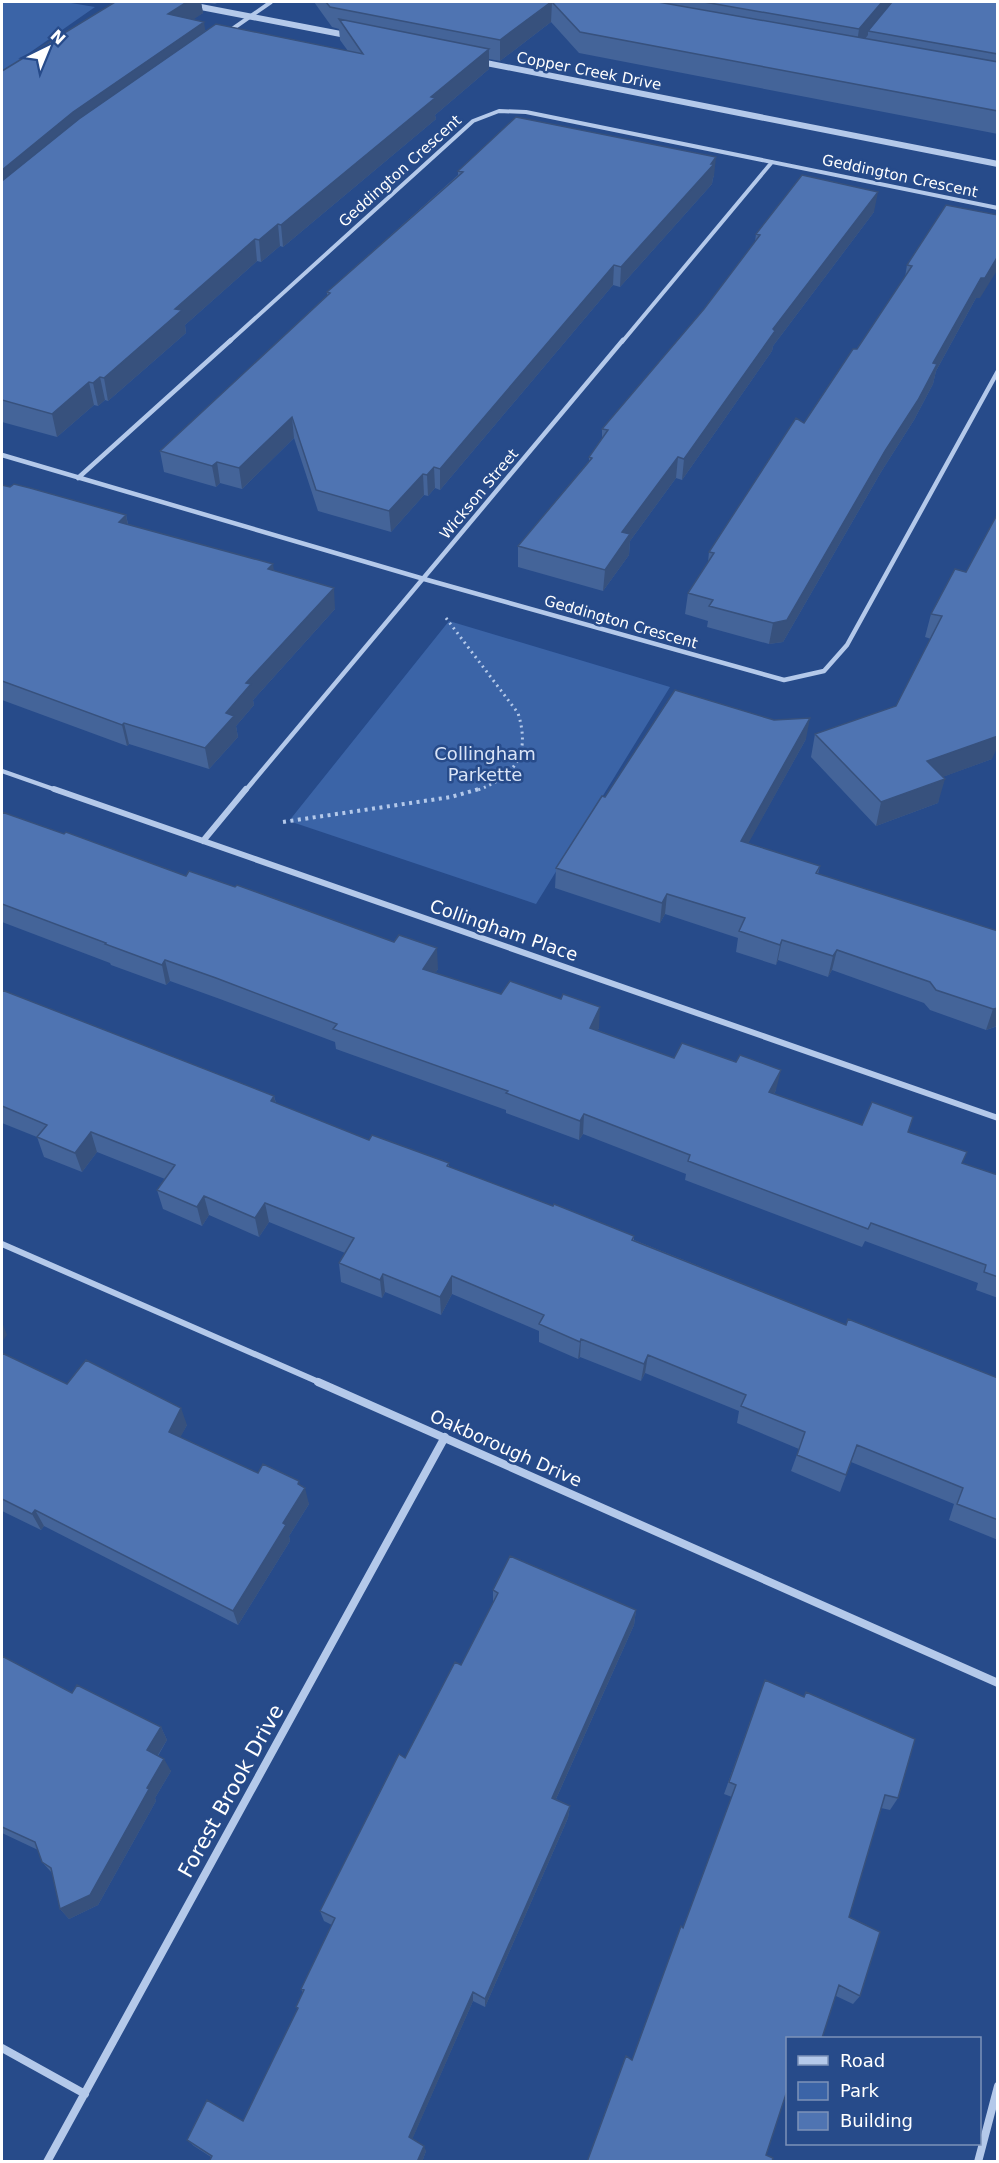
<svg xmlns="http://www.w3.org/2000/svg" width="999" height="2163" font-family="'DejaVu Sans',sans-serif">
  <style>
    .green { fill: #3b64a7 }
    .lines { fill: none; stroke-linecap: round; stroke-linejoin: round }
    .path-far1 { stroke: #b4c9ea; stroke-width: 3; stroke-dasharray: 2 4; stroke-linecap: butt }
    .path { stroke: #b4c9ea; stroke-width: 4; stroke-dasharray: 3 4.5; stroke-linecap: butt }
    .minor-far3 { stroke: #b4c9ea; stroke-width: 4 }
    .minor-far2 { stroke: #b4c9ea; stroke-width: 4.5 }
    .minor-far1 { stroke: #b4c9ea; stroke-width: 6 }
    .minor { stroke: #b4c9ea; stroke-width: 8 }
    .tertiary { stroke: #b4c9ea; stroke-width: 6 }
    .wall { fill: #446499 }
    .shaded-wall { fill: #37517d }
    .building { fill: #4f74b2; stroke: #37517d; stroke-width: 1.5 }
    .labels { text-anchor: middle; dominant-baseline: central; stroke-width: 5; stroke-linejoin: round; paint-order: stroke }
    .far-street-label { font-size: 15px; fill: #fff; stroke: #274b8a }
    .park-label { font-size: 18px; fill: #d9e4f7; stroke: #274b8a }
    .street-label { font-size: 18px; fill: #fff; stroke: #274b8a }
    .near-street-label { font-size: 21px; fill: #fff; stroke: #274b8a }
  </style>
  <rect width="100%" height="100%" fill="#274b8a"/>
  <path class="green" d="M2,2h63l30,5 -93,65z
    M449,621l221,66 -134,217 -247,-83z"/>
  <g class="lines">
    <path class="path-far1" d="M446,618l72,95c13,42 -3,64 -43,78"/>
    <path class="path" d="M283,822l168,-25 28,-8"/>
    <path class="minor-far3" d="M228,32l43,-30
      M229,342l244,-221 26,-10 27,1 472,96
      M622,342l150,-180"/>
    <path class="minor-far2" d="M2,455l422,124 360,101 40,-9 23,-26 151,-274
      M78,478l153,-138
      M2,771l57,20
      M245,791l378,-451"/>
    <path class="minor-far1" d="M54,789l944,329
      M203,841l43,-52
      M2,1244l319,139"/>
    <path class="minor" d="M318,1382l680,301
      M2,2048l83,46
      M47,2162l398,-725
      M978,2162l20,-76"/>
    <path class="tertiary" d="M175,2l176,34
      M476,61l522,103"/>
  </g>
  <path class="wall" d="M115,2h104l-4,2 -14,-2 2,11 -10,6 13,12 142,20 -8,-11 -1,-11 -7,-2 -18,-25h684v132l-419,-81 -28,-31 -51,39 -11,-2v10l-54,46 1,4 -153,128 -3,-1 -19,16 -4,-1 -72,64 1,8 -78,68 -3,-1 -7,6 -4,-1 -37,32 -55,-15v-351z
    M458,171l256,5 -1,2 -1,6 -92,103 -7,-2 -173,205 -5,-2 -7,8 -4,-1 -33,37 -73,-21 -24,-73 -52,51 -22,-6 -4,4 -52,-15 -4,-21 167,-155v-4l131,-117z
    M946,205l34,93h-4l-40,73 -3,13 -19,36 -33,52 -98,170 -14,2 -62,-17 1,-6 -23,-7 3,-21 20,-31 1,-10 95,-129 53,-74 48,-72 2,-12z
    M874,212l-101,134 -1,5 -90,129 -6,-2 -46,63 -1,14 -26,36 -85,-24v-21l71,-85v-4l13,-18v-10l102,-120 51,-67 1,-8z
    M2,485l124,30 2,9 146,47 61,38 -82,91 1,5 -18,21 2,11 -29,32 -80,-25 -2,2 -125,-46z
    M966,572l26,187 -50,18 -4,26 -62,23 -65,-69 4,-23 81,-28 35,-67 -6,-2 6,-23z
    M806,739l-58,104 72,23 -2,8 180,57v95l-12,4 -56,-20 -6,-7 -92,-33 -4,7 -50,-17 -2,5 -40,-13 2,-14 -73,-24 -5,9 -105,-35 1,-20 49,-71z
    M2,812l436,157 -3,4 164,55 -2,2 77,28 102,32 -2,4 88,31 47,7 53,31 36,12v123l-22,-8 2,-7 -113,-42 -3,6 -177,-67 1,-6 -103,-40 -4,6 -73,-27v-3l-170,-61 -1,-7 -115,-43 -50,-18 -4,4 -55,-20 -1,-2 -108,-41z
    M2,990l272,106 2,7 93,37 80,23v4l104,39 81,30v4l212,85 152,53v162l-49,-20 5,-16 -103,-42 -11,30 -49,-21 8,-22 -62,-26 2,-12 -94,-38 -4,8 -61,-24 -2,2 -39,-17v-11l-87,-37 -11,21 -56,-23 -3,6 -41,-16 -2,-19 6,-10 -76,-31 -10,15 -50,-22 -7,11 -39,-17 -6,-19 8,-11 -68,-27 -15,20 -38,-15 -7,-20 -35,-14z
    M2,1353l65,31 120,41 -7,12 78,36 42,12 9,19 -20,32 1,5 -52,84 -194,-99 -3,4 -39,-19z
    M493,1590l143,20 -2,15 -78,174 14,7 -2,12 -83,189 -12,-6 -61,138 14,12 -4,11h-213l2,-5 -17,-11 -7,-6 56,-19 55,-111 -2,-3 7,-14 -2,-4 31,-64 -8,-4 -4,-10 85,-153 56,-93 32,-62z
    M2,1656l70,37 89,34 6,13 -9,16 13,15 -16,27 1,3 -58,104 -29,14 -9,-10 -7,-35 -11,-12 -4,-12 -36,-17z
    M765,1680l133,118 -8,12 -9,-2 -32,109 11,79 -7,8 -17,-8 -48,42 -22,117 6,7 -140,-102 51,-133 49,-130 -8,-3z"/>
  <path class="shaded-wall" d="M187,2h14l2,11 -32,22 -3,-21z
    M552,2l-1,20 -51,39v-21z
    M882,2h13l-27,29v4l-12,15 3,-21z
    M204,22l3,20 -205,154v-26l71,-58z
    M489,49v20l-54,46 1,4 -153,128 -2,-22 150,-128z
    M716,157l-2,19 -1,2 -1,6 -92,103 1,-20z
    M878,192l-4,20 -101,134 -1,5 -90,129 2,-21 89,-130z
    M278,224l2,22 -19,16 -2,-22z
    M255,239l2,22 -72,64 1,8 -78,68 -4,-23 71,-69z
    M998,256v13l-18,29h-4l-40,73 -3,13 -19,36 -33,52 -98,170 -14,2 4,-21 208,-345z
    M614,265l-1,20 -173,205v-21z
    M100,377l5,23 -7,6 -5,-23z
    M89,382l5,23 -37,32 -5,-23z
    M292,417l2,21 -52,51 -3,-21z
    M678,457l-2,21 -46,63 -1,14 -26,36 2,-21 17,-38z
    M217,462l3,21 -4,4 -4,-21z
    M434,467l1,21 -7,8 -1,-21z
    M423,474l1,21 -33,37 -2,-21z
    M126,515l4,21 -11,-14z
    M273,564l3,21 -8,-16z
    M334,588l1,21 -82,91 1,5 -18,21 2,11 -29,32 -4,-21 21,-35 20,-30z
    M810,718l-4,21 -68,123 3,-21z
    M124,723l5,21 -2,2 -5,-21z
    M998,736v10l-6,13 -71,26 6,-24z
    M945,779l-7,24 -62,23 5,-24z
    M667,894l-2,20 -5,9 2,-20z
    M782,940l-4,20 -2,5 4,-20z
    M437,948l1,21 -14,20 -1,-20z
    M837,950l-5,20 -4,7 5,-21z
    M165,960l5,21 -4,4 -4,-20z
    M600,1007l-1,21 -10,20 1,-20z
    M998,1008v15l-1,3 -11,4 7,-21z
    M781,1070l-5,20 -11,22 4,-20z
    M274,1096l4,19 -7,-14z
    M584,1114l-1,20 -4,6 1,-19z
    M91,1132l6,20 -15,20 -7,-19z
    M204,1196l5,19 -7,11 -5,-19z
    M265,1203l4,19 -10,15 -4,-19z
    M383,1274l2,18 -3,6 -2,-18z
    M452,1276v18l-11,21 -1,-18z
    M2,1322l5,13 -5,7z
    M581,1339l-1,18 -2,2 2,-17z
    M648,1355l-3,18 -4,8 3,-17z
    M181,1408l6,17 -13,24 -5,-17z
    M299,1481l3,12 3,-5 4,16 -20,32 1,5 -52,84 -5,-14 50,-88z
    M35,1510l9,16 -3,4 -9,-16z
    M636,1610l-2,15 -83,185 1,-12z
    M161,1727l6,13 -14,23 -6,-13z
    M164,1759l7,12 -16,27 1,3 -58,104 -29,14 -9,-10 87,-121z
    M570,1806l-2,12 -83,189v-8z
    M473,1992v9l-62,141 -2,-5z
    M424,2146l2,5 -4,11h-5z"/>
  <path class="building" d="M115,2h72l-19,12 36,8 -131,90 -71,58v-99z
    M326,2h225l-51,38 -170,-33z
    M552,2h106l340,60v49l-418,-79z
    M704,2h178l-23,27z
    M892,2h106v52l-130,-23z
    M339,19l150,30 -58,48 4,1 -154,127 -3,-1 -19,16 -4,-1 -80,70 7,1 -78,68 -4,-1 -7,6 -4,-1 -37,32 -50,-14v-219l77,-62 137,-95 147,30z
    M516,117l200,40 -5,7h3l-93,103 -7,-2 -174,204 -6,-2 -7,8 -4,-1 -34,37 -73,-21 -24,-73 -53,51 -22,-6 -5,4 -52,-15 170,-158 -3,-1 136,-120 -5,-1z
    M802,175l76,17 -105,137 2,2 -91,128 -6,-2 -56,75 8,2 -25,36 -87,-24 74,-88 -3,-1 19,-27 -6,-1 102,-120 56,-74 -4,-1z
    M946,205l52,10v41l-13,22h-4l-48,85 4,1 -19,36 -33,51 -98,169 -14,3 -64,-17 4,-6 -25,-7 26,-40 -5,-1 87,-134 8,5 49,-74h4l55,-83 -5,-1z
    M14,484l16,4 96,27 -7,7 154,42 -5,5 66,19 -88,95 5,1 -25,29 8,3 -29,32 -81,-25 -2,2 -120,-44v-196l8,2z
    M998,513v223l-71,25 18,18 -64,23 -66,-68 81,-28 46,-90 -11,-2 24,-45 11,3z
    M675,690l99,30 36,-2 -69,123 79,25 -4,7 182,58v77l-5,1 -57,-19 -6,-8 -93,-32 -4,6 -51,-16 -2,5 -41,-14 6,-13 -78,-24 -5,9 -106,-35 46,-72 3,1z
    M2,812l62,22 2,-2 120,44 3,-5 46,16 2,-2 157,57 5,-7 38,13 -14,21 78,25 9,-13 51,18 2,-5 37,13 -10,21 84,30 8,-15 54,19 4,-7 41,15 -12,22 93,33 10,-23 41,15 -5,15 59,20 -5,11 36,12v102l-14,-5 2,-7 -115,-42 -3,6 -180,-68 2,-6 -106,-41 -4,7 -74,-28 2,-2 -175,-62 4,-5 -121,-46 -51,-18 -3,5 -57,-21 1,-1 -104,-39z
    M2,990l272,106 -3,5 98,39 3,-5 77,28 -2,3 106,40 1,-2 80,32 -2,4 214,85 2,-6 150,59v142l-41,-16 6,-16 -106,-43 -11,30 -49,-20 8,-23 -64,-26 5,-11 -98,-40 -4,9 -63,-25 -1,3 -41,-18 5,-9 -92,-39 -12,21 -57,-23 -3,6 -41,-17 15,-25 -89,-35 -10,15 -51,-22 -7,11 -40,-17 18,-25 -84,-33 -16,21 -38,-16 10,-12 -45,-19z
    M2,1353l65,31 19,-24 95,48 -12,24 89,41 5,-9 36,17 -1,3 7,4 -22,35 3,2 -53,86 -198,-101 -3,4 -30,-15z
    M510,1556l126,54 -84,188 18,8 -85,193 -12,-7 -64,145 15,9 -7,16h-208l3,-6 -25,-16 20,-40 36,21 55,-113 -2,-1 8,-17 -3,-1 34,-71 -15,-7 79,-157 6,4 50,-96 6,3 37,-72 -5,-3z
    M2,1656l70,37 5,-8 84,42 -14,23 17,9 -17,29 2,1 -59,106 -30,14 -9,-41 -9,-6 -7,-20 -33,-15z
    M765,1680l39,17 2,-5 109,47 -17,59 -13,-3 -36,122 31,15 -20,64 -21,-11 -17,53h-34v50l-22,67 7,3 -1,4h-185l39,-106 6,4 49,-134 2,2 53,-143 -7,-3z"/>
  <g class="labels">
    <g class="far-street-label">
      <text transform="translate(589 71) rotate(11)">Copper Creek Drive</text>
      <text transform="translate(400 171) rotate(-42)">Geddington Crescent</text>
      <text transform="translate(900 176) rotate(12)">Geddington Crescent</text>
      <text transform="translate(479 494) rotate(-50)">Wickson Street</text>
      <text transform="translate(621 622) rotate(16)">Geddington Crescent</text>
    </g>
    <g class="park-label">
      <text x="485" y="753">Collingham<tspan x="485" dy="21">Parkette</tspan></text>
    </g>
    <g class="street-label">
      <text transform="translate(504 930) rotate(19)">Collingham Place</text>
      <text transform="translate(506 1448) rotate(24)">Oakborough Drive</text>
    </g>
    <g class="near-street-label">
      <text transform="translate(231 1791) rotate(-61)">Forest Brook Drive</text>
    </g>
  </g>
  <rect width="999" height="2163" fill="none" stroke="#ffffff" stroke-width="6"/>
  <rect x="786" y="2037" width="195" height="108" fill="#274b8a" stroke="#7d93b9" stroke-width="1.5"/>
  <rect x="798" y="2056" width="30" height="9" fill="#b4c9ea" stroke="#7d93b9" stroke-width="1.5"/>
  <text x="840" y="2067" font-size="18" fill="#ffffff">Road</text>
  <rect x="798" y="2082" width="30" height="18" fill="#3b64a7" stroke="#7d93b9" stroke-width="1.5"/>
  <text x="840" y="2097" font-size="18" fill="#ffffff">Park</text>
  <rect x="798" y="2112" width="30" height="18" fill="#4f74b2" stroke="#7d93b9" stroke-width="1.5"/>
  <text x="840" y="2127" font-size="18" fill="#ffffff">Building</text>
  <g transform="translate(48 48) rotate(43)" stroke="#274b8a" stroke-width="4.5" paint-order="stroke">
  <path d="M0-4.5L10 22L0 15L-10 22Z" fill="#ffffff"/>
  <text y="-9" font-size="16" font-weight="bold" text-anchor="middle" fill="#ffffff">N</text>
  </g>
</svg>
